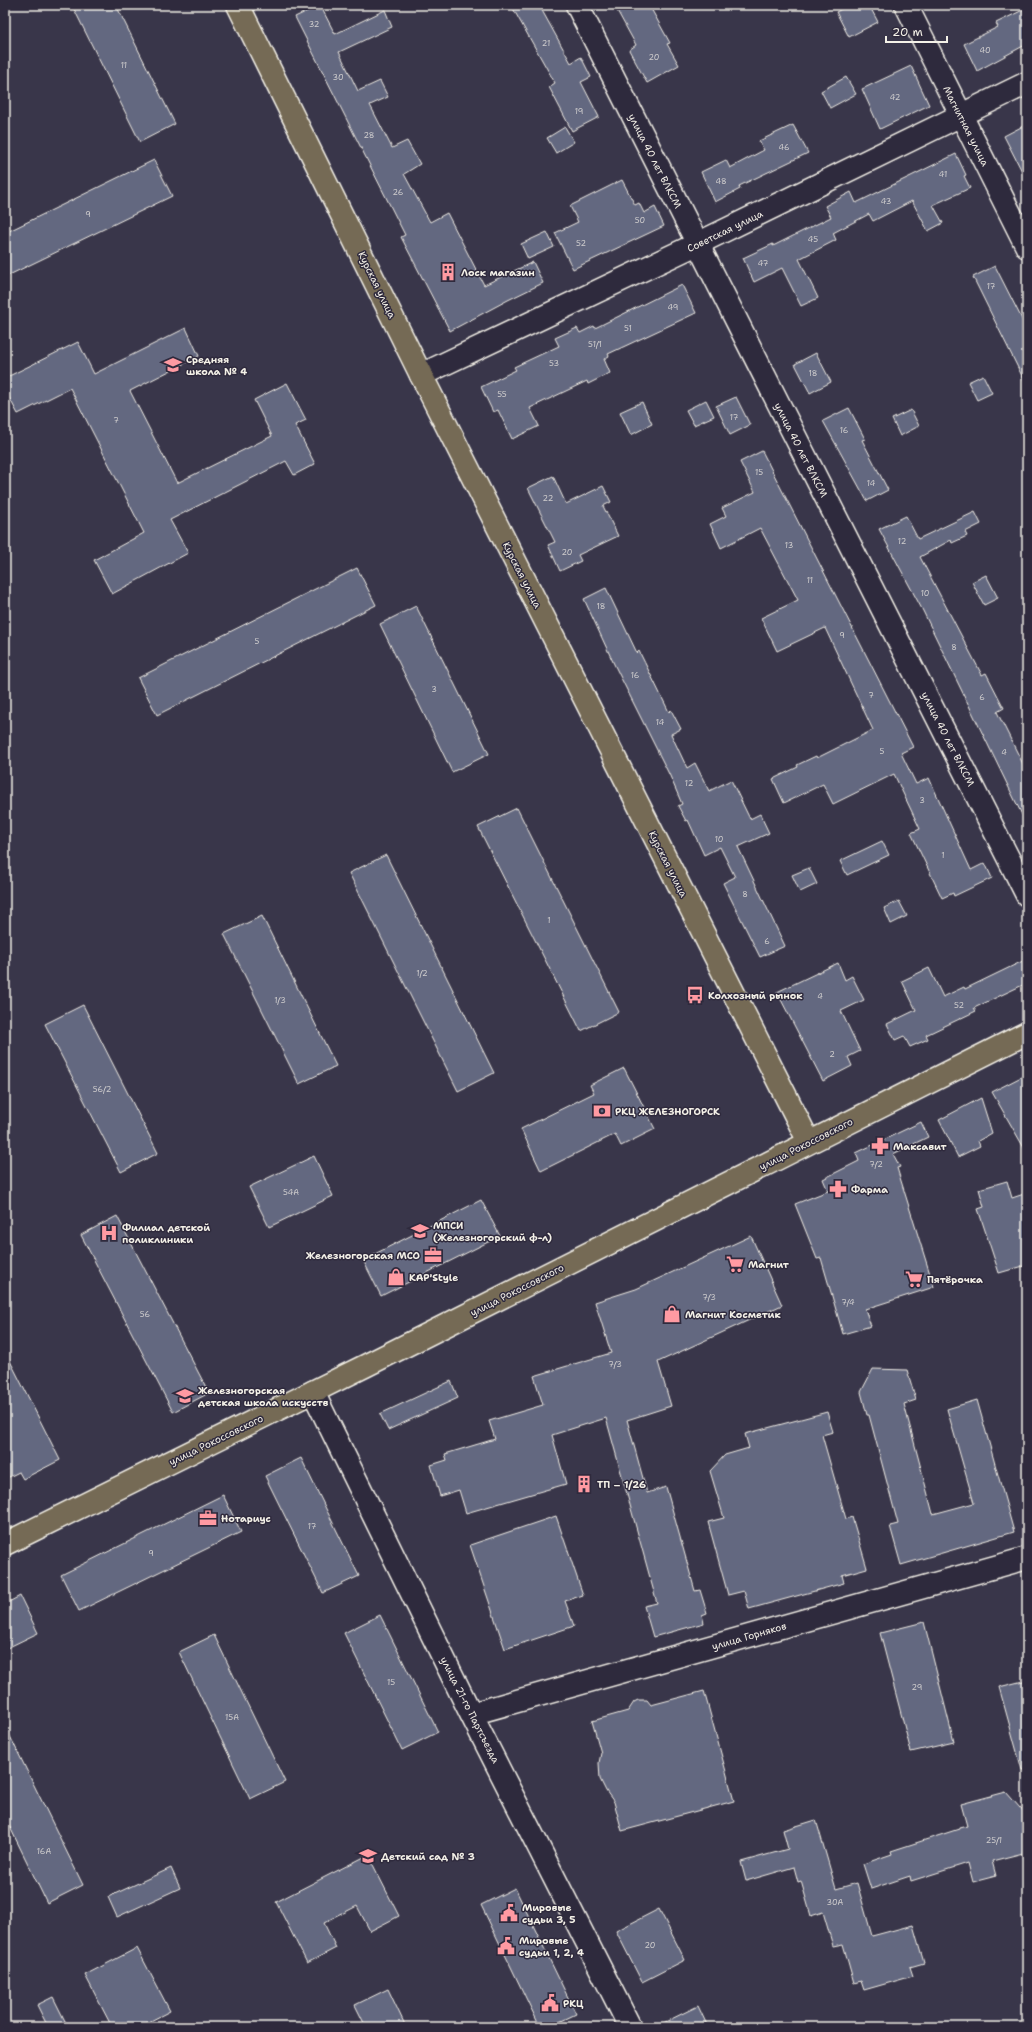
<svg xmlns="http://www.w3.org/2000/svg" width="1032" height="2032" font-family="'Shantell Sans',sans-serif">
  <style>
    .building { fill: #636780; stroke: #f4f1e8 }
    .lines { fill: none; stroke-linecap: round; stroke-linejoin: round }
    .minor-casing { stroke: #f4f1e8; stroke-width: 25 }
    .major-casing { stroke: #f4f1e8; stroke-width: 25 }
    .minor { stroke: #2f2a3d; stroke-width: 22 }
    .major { stroke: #756a55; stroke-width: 22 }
    .labels { text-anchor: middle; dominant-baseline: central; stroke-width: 3; stroke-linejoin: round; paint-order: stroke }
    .number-label { font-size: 8px; fill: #d0cece }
    .street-label { font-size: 10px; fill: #f4f1e8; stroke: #2f2a3d }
    .poi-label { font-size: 10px; font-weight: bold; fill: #f4f1e8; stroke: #2f2a3d; text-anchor: start }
  </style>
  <rect width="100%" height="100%" fill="#39364a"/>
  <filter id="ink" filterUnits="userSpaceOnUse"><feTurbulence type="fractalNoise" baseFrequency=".025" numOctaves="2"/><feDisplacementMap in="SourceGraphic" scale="8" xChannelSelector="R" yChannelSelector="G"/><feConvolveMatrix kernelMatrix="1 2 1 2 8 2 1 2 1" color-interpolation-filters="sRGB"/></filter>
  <g filter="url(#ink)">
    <path class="building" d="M72,5h44l59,119 -35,18z
      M320,5l15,29 50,-24 7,17 -53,25 19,39 22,-10 8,16 -18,8 22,43 15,-7 13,23 -16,10 26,48 17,-9 37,72 49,-23 10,21 -35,17 -58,31 -49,-94 4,-2 -110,-218z
      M511,5h28l32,58 10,-6 10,20 -10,5 18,35 -27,14 -23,-44 6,-4z
      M614,5h35l21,38 -3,1 12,21 -32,18 -18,-33 7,-5z
      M849,5h20l9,17 -29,15 -13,-25z
      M1027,8v36l-50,27 -13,-27 34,-17 -2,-4z
      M911,66l18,39 -49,24 -18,-40z
      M846,77l10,17 -26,14 -9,-17z
      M1027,124v57l-23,-45z
      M793,125l15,28 -69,33 1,3 -25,13 -14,-30 25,-12 4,8 34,-18 -5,-9z
      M565,127l9,15 -18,11 -9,-15z
      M956,154l10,21 -2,1 6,12 -37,17 10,18 -15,8 -16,-30 -39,20 -4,-7 -36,19 3,7 -37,19 19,39 -17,8 -19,-38 -28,14 -11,-24 30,-14v2l58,-29 -6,-11 26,-14 5,11z
      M154,160l18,36 -167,81v-44z
      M622,180l13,25 4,-2 5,10 11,-6 9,19 -91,43 -18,-36 23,-11 -8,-16z
      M547,232l7,15 -26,12 -7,-15z
      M995,266l32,63v57l-54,-109z
      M682,285l14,28 -88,41 1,2 -5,3 6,14 -22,11 -1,-3 -57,27 9,18 -27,13 -14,-29 -5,2 -12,-25 35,-17 -2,-3 45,-21 -4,-8 22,-10 3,5 14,-7 1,2z
      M186,328l13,28 -69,35 47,92 95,-47 -18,-36 33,-17 19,37 -11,5 20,39 -21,11 -8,-14 -116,59 18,33 -76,41 -18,-34 50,-27 -74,-145 -52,26 -13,-24v-12l73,-36 16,32z
      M816,353l15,29 -21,11 -15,-29z
      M983,375l9,18 -15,7 -9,-18z
      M736,397l14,28 -20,10 -14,-29z
      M706,400l8,16 -20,9 -8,-15z
      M642,402l10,22 -21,11 -11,-23z
      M849,408l16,31 -3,1 26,50 -21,11 -44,-80z
      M911,410l8,16 -19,10 -8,-17z
      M762,451l151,296 -12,6 15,31 13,-6 42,92 14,-7 7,15 -38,18 -1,-3 -11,5 -31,-65 9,-4 -26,-55 -61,30 -10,-20 -39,19 -11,-24 25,-12 -1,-2 19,-9 1,2 56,-28 -48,-102 -48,23 -16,-33 37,-18 -38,-72 -39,20 -11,-24 16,-8 -4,-8 33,-16 -15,-30z
      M553,476l13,28 37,-18 8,16 -8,4 15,30 -40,19 3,6 -21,10 -12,-26 7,-3 -27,-54z
      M975,512l6,12 -16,8 2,4 -15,7 -1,-3 -31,17 62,118 4,-2 18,35 -7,4 30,60v53l-104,-214 -44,-82 27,-13 12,23z
      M357,568l19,37 -219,110 -19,-37z
      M986,575l12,23 -14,7 -12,-23z
      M606,588l31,65 2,-2 30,61 2,-2 10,19 -10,5 16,34 8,-5 14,28 22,-11 19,39 10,-5 9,19 -31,14 47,99 -25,11 -37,-74 12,-6 -15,-30 -16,8 -16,-35 -2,1 -8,-15 4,-2 -12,-28 -56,-112 -30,-65z
      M416,606l73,148 -37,18 -72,-148z
      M517,808l102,204 -38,19 -103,-204z
      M882,841l7,14 -42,20 -7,-14z
      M386,855l108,218 -36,18 -109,-218z
      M809,868l8,16 -17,8 -8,-17z
      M899,901l8,15 -16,8 -7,-16z
      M262,916l74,150 -37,18 -75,-150z
      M1027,959v24l-53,25 2,3 -50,24 2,4 -18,8 -6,-11 -9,4 -8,-16 29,-14 -14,-29 27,-13 14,29 21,-10 1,2z
      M838,963l7,17 7,-4 12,24 -23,11 19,40 -12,6 4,9 -29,15 -46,-89z
      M83,1005l75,148 -37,19 -76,-148z
      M624,1068l31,61 -34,17 -6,-12 -74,37 -20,-42 73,-36 -4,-8z
      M1027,1074v79l-35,-61z
      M981,1098l11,35 -14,8 2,5 -22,11 -19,-37z
      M921,1122l7,15 -35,17 7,13 -3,1 37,119 -69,22 6,17 -28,8 -22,-76 -4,1 -22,-55 33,-13 -5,-12 36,-18 -3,-8z
      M314,1156l19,40 -64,31 -20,-40z
      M1007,1181l5,17 15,-5v72l-28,8 -21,-64 6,-2 -5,-18z
      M481,1200l19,36 -119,60 -18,-36z
      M117,1216l92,177 -36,19 -92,-177z
      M751,1236l31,69 -124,57 13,44 -44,14 20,73 19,-6 29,104 5,-1 7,23 -5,2 2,8 -51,14 -9,-31 13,-3 -51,-185 -54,17 14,49 -100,29 -7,-23 -19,6 -9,-31 16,-5 -2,-6 50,-15 -6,-18 54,-16 -9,-29 77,-23 -16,-51 41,-13z
      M5,1351l55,109 -37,19 -4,-7 -14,7z
      M873,1369l34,1 9,30 -12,4 29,110 41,-11 -27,-94 30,-9 37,132 -113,33 -11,-39 8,-2 -29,-109h-2l-6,-23z
      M451,1381l7,17 -70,32 -8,-16z
      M827,1412l6,20 -11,3 24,84 6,-2 15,51 -25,7 2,8 -95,26 -5,-18 -16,4 -20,-73 16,-4 -14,-47 15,-16 24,-7 -4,-14z
      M301,1458l58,118 -36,17 -58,-117z
      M223,1495l18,37 -162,79 -18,-36z
      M556,1516l27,79 -18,6 9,25 -69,23 -35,-104z
      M20,1596l18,37 -33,16v-45z
      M380,1615l58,117 -36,18 -58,-117z
      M924,1622l30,120 -43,10 -31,-119z
      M214,1635l71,147 -35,17 -71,-147z
      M1027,1680v89l-5,1 -23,-83z
      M704,1691l30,110 -112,30 -8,-29 -8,-11 -6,-12 -1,-16 2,-10 -9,-32 36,-10 6,-9 4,-2h9l4,5z
      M5,1726l78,159 -36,18 -42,-86z
      M1006,1792l21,24v36l-35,9 4,15 -23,6 -5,-19 -57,18 -1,-5 -39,13 -8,-25 29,-10 -1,-3 68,-22v-1l8,-2 -6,-22z
      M816,1820l20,69 21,-6 15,53 41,-11 11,38 -14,4 3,9 -49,14 -3,-9 -7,2 -11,-39 -10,2 -10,-34 -12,4 -10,-35 -3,1 -4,-15 -48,14 -5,-19 47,-13 -5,-19z
      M368,1855l31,61 -29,15 -13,-25 -33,17 12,25 -29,15 -31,-61z
      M171,1868l9,20 -63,29 -9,-20z
      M515,1888l61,126 -27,13h-9l-59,-122z
      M659,1909l26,51 -43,22 -26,-51z
      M137,1948l33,63 -31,16h-27l-27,-52z
      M388,1989l18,38h-40l-11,-22z
      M53,1997l15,30h-20l-11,-22z
      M698,2006l10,21h-53z"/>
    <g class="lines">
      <g class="minor-casing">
        <path id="minor" d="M577,5l450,890
          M906,5l121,242
          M421,375l276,-131 330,-161
          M313,1392l158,322 159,313
          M471,1714l556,-156"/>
      </g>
      <g class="major-casing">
        <path id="major" d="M238,5l183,370 388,767
          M5,1544l360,-178 662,-333"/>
      </g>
      <use href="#minor" class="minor"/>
      <use href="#major" class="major"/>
    </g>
  </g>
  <defs>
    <g id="building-bare" transform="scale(1.38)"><path d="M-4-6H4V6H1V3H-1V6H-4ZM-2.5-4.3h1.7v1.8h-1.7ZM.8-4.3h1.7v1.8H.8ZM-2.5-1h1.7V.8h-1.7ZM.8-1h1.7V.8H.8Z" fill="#ff9aa2" stroke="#2f2a3d" stroke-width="2.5" paint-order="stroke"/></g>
    <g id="school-bare" transform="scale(1.38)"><path d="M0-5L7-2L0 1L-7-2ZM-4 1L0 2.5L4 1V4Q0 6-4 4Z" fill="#ff9aa2" stroke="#2f2a3d" stroke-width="2.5" paint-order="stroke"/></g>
    <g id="bus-bare" transform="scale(1.38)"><path d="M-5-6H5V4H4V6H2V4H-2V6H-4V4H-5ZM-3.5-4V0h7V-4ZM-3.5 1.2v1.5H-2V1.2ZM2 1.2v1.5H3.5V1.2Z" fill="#ff9aa2" stroke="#2f2a3d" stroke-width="2.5" paint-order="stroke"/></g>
    <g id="bank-bare" transform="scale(1.38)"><path d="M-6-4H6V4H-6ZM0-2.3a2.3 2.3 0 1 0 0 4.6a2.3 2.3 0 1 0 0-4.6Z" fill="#ff9aa2" stroke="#2f2a3d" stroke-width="2.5" paint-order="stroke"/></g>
    <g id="pharmacy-bare" transform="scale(1.38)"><path d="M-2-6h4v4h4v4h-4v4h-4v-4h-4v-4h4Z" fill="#ff9aa2" stroke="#2f2a3d" stroke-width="2.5" paint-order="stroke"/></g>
    <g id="university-bare" transform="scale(1.38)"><path d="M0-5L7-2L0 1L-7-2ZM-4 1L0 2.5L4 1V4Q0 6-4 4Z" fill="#ff9aa2" stroke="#2f2a3d" stroke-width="2.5" paint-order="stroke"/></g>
    <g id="hospital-bare" transform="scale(1.38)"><path d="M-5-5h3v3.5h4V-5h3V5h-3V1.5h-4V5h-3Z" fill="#ff9aa2" stroke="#2f2a3d" stroke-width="2.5" paint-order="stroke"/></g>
    <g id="office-bare" transform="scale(1.38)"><path d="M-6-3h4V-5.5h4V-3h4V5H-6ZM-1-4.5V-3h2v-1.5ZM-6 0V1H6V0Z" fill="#ff9aa2" stroke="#2f2a3d" stroke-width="2.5" paint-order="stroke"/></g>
    <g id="supermarket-bare" transform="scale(1.38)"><path d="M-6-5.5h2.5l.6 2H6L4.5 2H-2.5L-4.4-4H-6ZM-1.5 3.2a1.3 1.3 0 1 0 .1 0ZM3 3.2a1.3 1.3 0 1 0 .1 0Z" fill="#ff9aa2" stroke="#2f2a3d" stroke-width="2.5" paint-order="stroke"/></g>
    <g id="shop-bare" transform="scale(1.38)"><path d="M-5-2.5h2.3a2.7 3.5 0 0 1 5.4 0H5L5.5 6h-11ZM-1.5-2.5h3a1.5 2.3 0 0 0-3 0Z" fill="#ff9aa2" stroke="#2f2a3d" stroke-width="2.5" paint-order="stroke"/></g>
    <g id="civic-bare" transform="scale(1.38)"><path d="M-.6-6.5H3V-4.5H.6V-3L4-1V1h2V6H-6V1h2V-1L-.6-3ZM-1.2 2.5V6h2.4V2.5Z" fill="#ff9aa2" stroke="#2f2a3d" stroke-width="2.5" paint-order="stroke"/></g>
  </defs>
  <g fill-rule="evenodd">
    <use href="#building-bare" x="448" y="272"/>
    <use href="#school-bare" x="173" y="365"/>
    <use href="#bus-bare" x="695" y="995"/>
    <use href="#bank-bare" x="602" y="1111"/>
    <use href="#pharmacy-bare" x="880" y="1146"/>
    <use href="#pharmacy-bare" x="838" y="1189"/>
    <use href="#university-bare" x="420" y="1231"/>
    <use href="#hospital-bare" x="109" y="1233"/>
    <use href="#office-bare" x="433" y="1255"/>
    <use href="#supermarket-bare" x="735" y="1264"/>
    <use href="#shop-bare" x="396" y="1277"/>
    <use href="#supermarket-bare" x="914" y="1279"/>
    <use href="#shop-bare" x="672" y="1314"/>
    <use href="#school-bare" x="185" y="1396"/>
    <use href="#building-bare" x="584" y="1484"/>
    <use href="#office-bare" x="208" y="1518"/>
    <use href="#school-bare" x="368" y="1856"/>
    <use href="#civic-bare" x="509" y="1913"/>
    <use href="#civic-bare" x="506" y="1946"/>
    <use href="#civic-bare" x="550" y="2003"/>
  </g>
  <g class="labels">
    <g class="number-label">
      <text x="314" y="24">32</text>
      <text x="546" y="43">21</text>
      <text x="985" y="50">40</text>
      <text x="654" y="57">20</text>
      <text x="124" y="65">11</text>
      <text x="338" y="77">30</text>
      <text x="895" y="97">42</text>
      <text x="579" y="111">19</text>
      <text x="369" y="135">28</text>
      <text x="784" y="147">46</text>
      <text x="943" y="174">41</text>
      <text x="721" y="181">48</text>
      <text x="398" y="192">26</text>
      <text x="886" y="201">43</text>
      <text x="88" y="214">9</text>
      <text x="640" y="220">50</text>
      <text x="813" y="239">45</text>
      <text x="581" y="243">52</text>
      <text x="763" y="263">47</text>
      <text x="991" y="286">17</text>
      <text x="673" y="307">49</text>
      <text x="628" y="328">51</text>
      <text x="595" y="344">51/1</text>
      <text x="554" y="363">53</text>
      <text x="813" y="373">18</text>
      <text x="502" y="394">55</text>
      <text x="734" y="417">17</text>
      <text x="116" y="420">7</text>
      <text x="844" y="430">16</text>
      <text x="759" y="472">15</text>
      <text x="871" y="483">14</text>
      <text x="548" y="498">22</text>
      <text x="902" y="541">12</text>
      <text x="789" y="545">13</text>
      <text x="567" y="552">20</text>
      <text x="810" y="580">11</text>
      <text x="925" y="593">10</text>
      <text x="601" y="606">18</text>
      <text x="842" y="635">9</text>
      <text x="257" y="641">5</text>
      <text x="954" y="647">8</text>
      <text x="635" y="675">16</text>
      <text x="434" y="689">3</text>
      <text x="871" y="695">7</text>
      <text x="982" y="697">6</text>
      <text x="660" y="722">14</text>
      <text x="882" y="751">5</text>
      <text x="1004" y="752">4</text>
      <text x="689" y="783">12</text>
      <text x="922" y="800">3</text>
      <text x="719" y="839">10</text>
      <text x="943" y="855">1</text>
      <text x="745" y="894">8</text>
      <text x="549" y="920">1</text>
      <text x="767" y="941">6</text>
      <text x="422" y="973">1/2</text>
      <text x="820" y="996">4</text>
      <text x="280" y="1000">1/3</text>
      <text x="959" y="1005">52</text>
      <text x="832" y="1054">2</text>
      <text x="102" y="1089">56/2</text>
      <text x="876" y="1164">7/2</text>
      <text x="291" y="1192">54А</text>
      <text x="709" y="1297">7/3</text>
      <text x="848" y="1302">7/4</text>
      <text x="145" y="1314">56</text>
      <text x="615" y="1364">7/3</text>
      <text x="312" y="1526">17</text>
      <text x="151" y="1553">9</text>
      <text x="391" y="1682">15</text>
      <text x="917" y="1687">29</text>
      <text x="232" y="1717">15А</text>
      <text x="994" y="1840">25/1</text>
      <text x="44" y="1851">16А</text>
      <text x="835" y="1902">30А</text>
      <text x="650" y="1945">20</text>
    </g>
    <g class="street-label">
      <text transform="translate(966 126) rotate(63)">Магнитная улица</text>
      <text transform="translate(655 161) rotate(63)">улица 40 лет ВЛКСМ</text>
      <text transform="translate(725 231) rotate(-26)">Советская улица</text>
      <text transform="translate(377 285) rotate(64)">Курская улица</text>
      <text transform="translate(801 450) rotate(63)">улица 40 лет ВЛКСМ</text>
      <text transform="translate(522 575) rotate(63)">Курская улица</text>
      <text transform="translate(948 739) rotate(63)">улица 40 лет ВЛКСМ</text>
      <text transform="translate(668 864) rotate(63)">Курская улица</text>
      <text transform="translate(806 1144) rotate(-27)">улица Рокоссовского</text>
      <text transform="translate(517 1290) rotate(-27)">улица Рокоссовского</text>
      <text transform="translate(216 1440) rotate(-26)">улица Рокоссовского</text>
      <text transform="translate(749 1636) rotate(-16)">улица Горняков</text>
      <text transform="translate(470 1710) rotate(63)">улица 21-го Партсъезда</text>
    </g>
    <g class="poi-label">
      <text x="461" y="272">Лоск магазин</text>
      <text x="186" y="359">Средняя<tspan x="186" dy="12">школа № 4</tspan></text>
      <text x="708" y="995">Колхозный рынок</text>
      <text x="615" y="1111">РКЦ ЖЕЛЕЗНОГОРСК</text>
      <text x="893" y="1146">Максавит</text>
      <text x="851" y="1189">Фарма</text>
      <text x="433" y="1225">МПСИ<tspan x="433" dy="12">(Железногорский ф-л)</tspan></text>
      <text x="122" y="1227">Филиал детской<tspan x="122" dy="12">поликлиники</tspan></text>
      <text x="420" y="1255" text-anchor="end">Железногорская МСО</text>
      <text x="748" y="1264">Магнит</text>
      <text x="409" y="1277">KAP'Style</text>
      <text x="927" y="1279">Пятёрочка</text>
      <text x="685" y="1314">Магнит Косметик</text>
      <text x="198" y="1390">Железногорская<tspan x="198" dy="12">детская школа искусств</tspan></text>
      <text x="597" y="1484">ТП – 1/26</text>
      <text x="221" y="1518">Нотариус</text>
      <text x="381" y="1856">Детский сад № 3</text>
      <text x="522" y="1907">Мировые<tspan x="522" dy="12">судьи 3, 5</tspan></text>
      <text x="519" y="1940">Мировые<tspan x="519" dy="12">судьи 1, 2, 4</tspan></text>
      <text x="563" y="2003">РКЦ</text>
    </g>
  </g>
  <rect width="1032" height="2032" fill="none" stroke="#2f2a3d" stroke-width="20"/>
  <rect x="10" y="10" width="1012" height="2012" fill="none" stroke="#f4f1e8" stroke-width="1.5" filter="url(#ink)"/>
  <path d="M886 36v6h61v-6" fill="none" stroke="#f4f1e8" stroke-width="2"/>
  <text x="892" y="36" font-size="12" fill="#f4f1e8" stroke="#2f2a3d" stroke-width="3" paint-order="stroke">20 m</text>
</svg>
